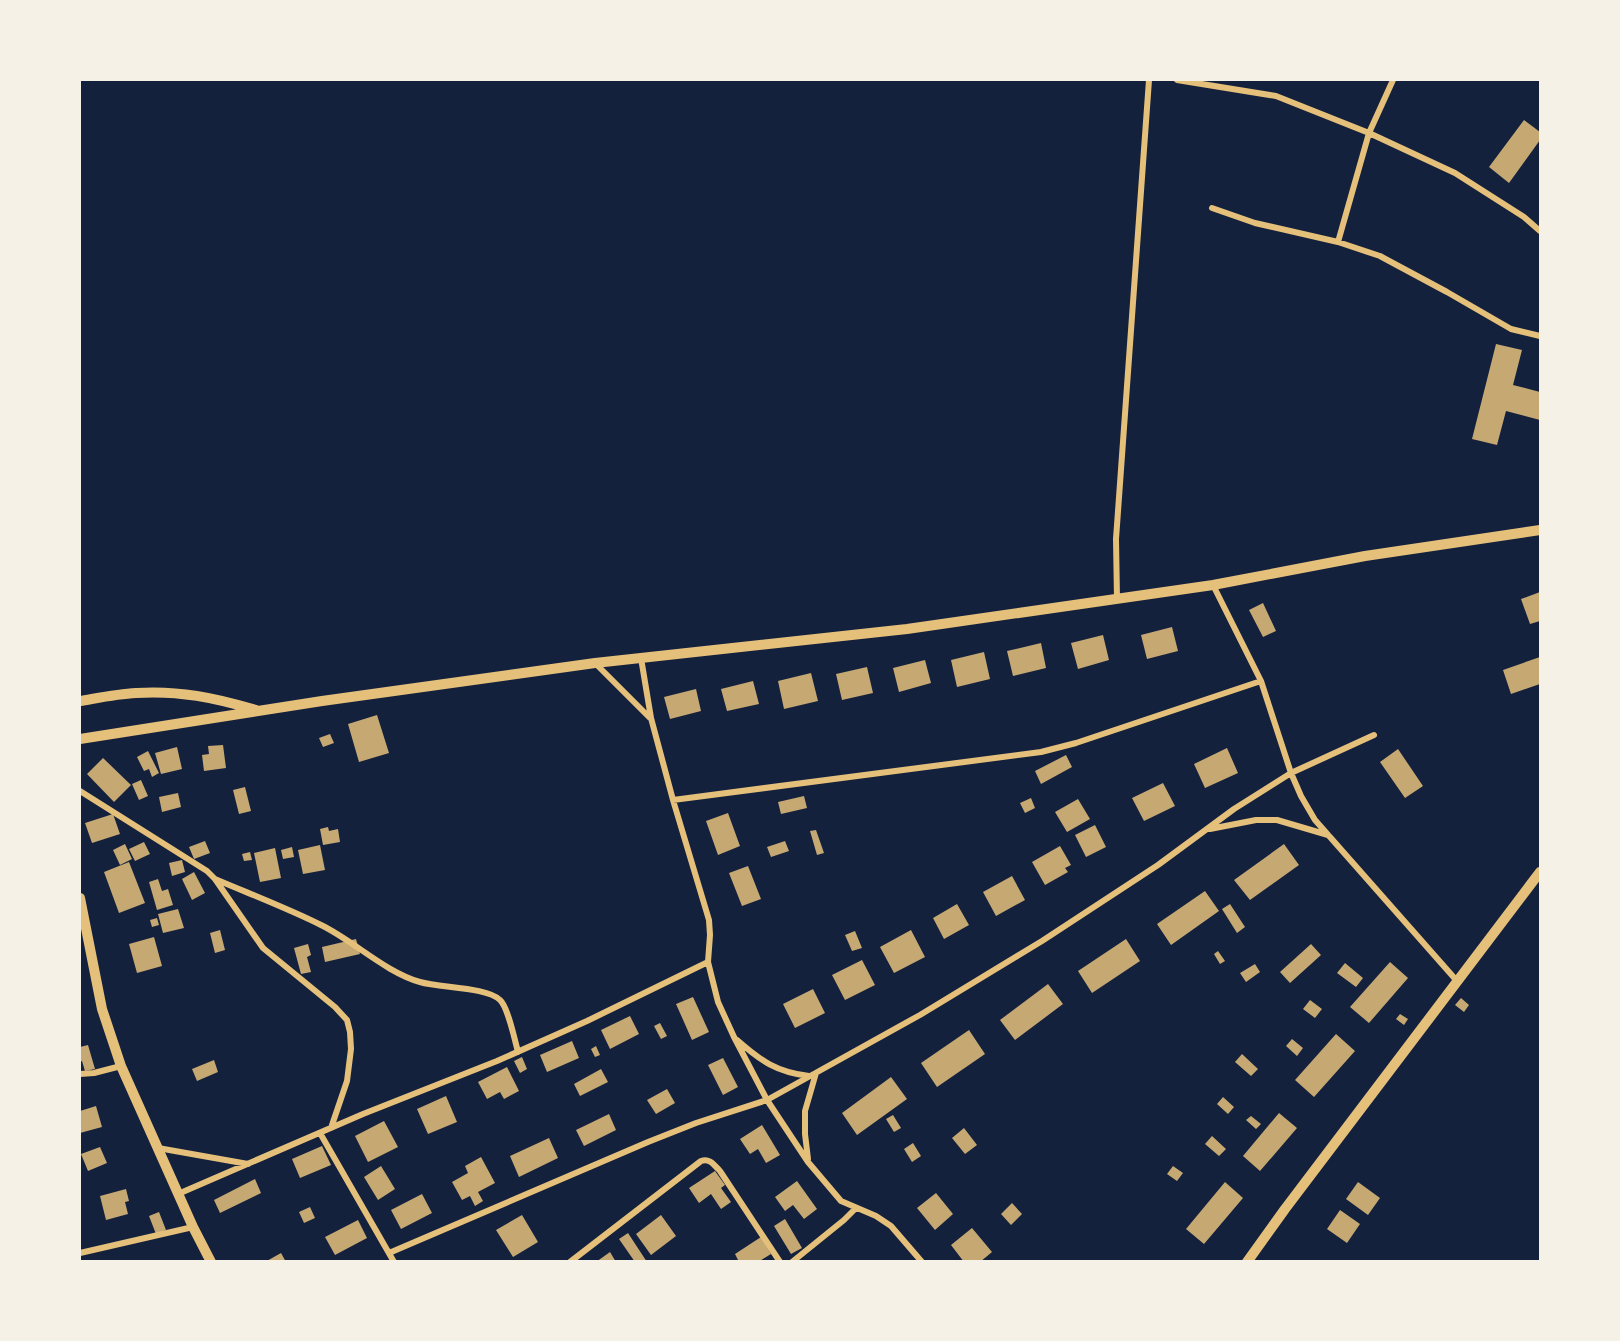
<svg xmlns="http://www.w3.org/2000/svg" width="1620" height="1341" font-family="Arial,sans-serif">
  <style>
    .building { fill: #c6a872 }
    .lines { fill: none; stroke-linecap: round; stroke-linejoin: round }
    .minor { stroke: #e5c07b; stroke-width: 6 }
    .tertiary { stroke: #e5c07b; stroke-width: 10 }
  </style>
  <rect width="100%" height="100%" fill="#14213d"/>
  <path class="building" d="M1524,120l16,12v8l-31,43 -20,-16z
    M1496,344l26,6 -9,35 27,7v28l-34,-9 -9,34 -25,-6z
    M1540,592v29l-10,3 -9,-25z
    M1263,603l13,28 -13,6 -14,-27z
    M1172,627l6,24 -31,8 -6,-24z
    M1103,635l6,25 -31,9 -7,-26z
    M1041,643l5,25 -33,8 -6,-25z
    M984,652l6,27 -33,8 -6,-27z
    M1540,657v27l-29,10 -8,-24z
    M925,660l6,23 -32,9 -6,-24z
    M867,667l6,26 -31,7 -6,-26z
    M811,673l7,28 -34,8 -6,-28z
    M753,681l6,23 -32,7 -6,-22z
    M696,689l5,22 -31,8 -6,-22z
    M377,715l12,38 -30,9 -11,-38z
    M330,734l4,9 -11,4 -4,-9z
    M223,745l3,23 -22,3 -2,-16 7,-1 -1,-8z
    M177,747l5,22 -21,5 -6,-21z
    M1227,748l11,25 -33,15 -11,-24z
    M1398,749l25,37 -18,12 -25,-36z
    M148,751l11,22 -7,4 -3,-8 -5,2 -7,-14z
    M1066,755l6,12 -31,17 -6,-13z
    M103,758l28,27 -17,17 -27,-28z
    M141,780l7,16 -9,4 -7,-16z
    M1163,783l12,23 -31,15 -12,-23z
    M245,787l6,24 -12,3 -6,-24z
    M178,793l3,14 -19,5 -3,-15z
    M804,796l3,12 -26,6 -3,-12z
    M1031,798l4,10 -10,5 -5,-10z
    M1078,799l12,20 -23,13 -12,-20z
    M728,813l12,33 -22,9 -12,-34z
    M113,814l7,20 -28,9 -7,-20z
    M1095,825l11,22 -20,10 -11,-22z
    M328,827l1,4 9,-2 2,13 -17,3 -3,-16z
    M816,830l8,23 -7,2 -7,-24z
    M205,841l5,12 -16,6 -5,-12z
    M785,841l4,10 -18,6 -4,-10z
    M144,842l6,12 -15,7 -6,-12z
    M125,844l7,15 -12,6 -7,-15z
    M1284,844l15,21 -49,35 -16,-20z
    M320,845l5,25 -22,4 -5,-24z
    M1060,846l11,19 -6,3 3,4 -23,13 -13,-23z
    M292,847l2,10 -11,2 -2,-9z
    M275,848l6,30 -21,4 -6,-29z
    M250,852l2,8 -8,1 -2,-7z
    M182,860l3,12 -13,4 -3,-13z
    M129,862l16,41 -26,10 -15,-41z
    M748,866l13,33 -19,7 -13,-33z
    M194,872l11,21 -13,7 -10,-21z
    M1012,876l13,24 -29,16 -13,-24z
    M158,879l4,12 6,-2 5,16 -16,5 -8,-28z
    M1205,891l14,20 -48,34 -14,-21z
    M957,904l12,21 -25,14 -11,-21z
    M1230,904l15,23 -8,6 -15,-24z
    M178,909l6,19 -21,5 -5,-19z
    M157,918l2,7 -7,2 -2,-7z
    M220,930l5,20 -10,3 -5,-20z
    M911,930l14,27 -31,16 -14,-26z
    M855,931l7,17 -10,3 -7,-16z
    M154,937l8,29 -25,7 -8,-29z
    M356,939l4,15 -35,8 -3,-15z
    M1126,939l14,22 -48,32 -14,-22z
    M308,944l3,11 -4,2 4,15 -10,2 -7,-26z
    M1311,944l10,11 -31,28 -10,-11z
    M1218,951l7,10 -5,3 -6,-10z
    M862,960l13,25 -30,15 -13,-25z
    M1390,962l18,16 -39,45 -19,-16z
    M1345,963l18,15 -7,9 -19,-14z
    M1255,964l5,8 -14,10 -6,-9z
    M1048,984l15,20 -48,36 -15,-20z
    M813,989l12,24 -30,15 -12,-24z
    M693,997l16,35 -17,8 -16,-36z
    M1461,998l8,7 -5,7 -9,-7z
    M1310,1000l12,9 -7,9 -12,-9z
    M1400,1014l8,5 -4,6 -8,-6z
    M630,1016l9,18 -29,15 -9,-19z
    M660,1023l7,13 -6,3 -7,-13z
    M969,1030l16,24 -48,33 -16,-24z
    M1336,1034l19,17 -41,46 -19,-17z
    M1292,1039l11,9 -6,8 -11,-10z
    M572,1041l7,17 -32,14 -7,-17z
    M88,1045l7,24 -10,2 -3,-10 -2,1v-15z
    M596,1046l4,9 -5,2 -4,-8z
    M1242,1054l16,15 -7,7 -16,-14z
    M522,1057l5,12 -7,4 -6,-12z
    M723,1058l15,29 -15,8 -15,-30z
    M214,1060l4,12 -21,9 -5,-12z
    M507,1067l12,24 -15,8 -4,-7 -13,7 -9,-17z
    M601,1069l7,13 -28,14 -6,-12z
    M891,1077l16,22 -50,36 -15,-22z
    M667,1089l8,14 -19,11 -9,-14z
    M446,1096l11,26 -29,12 -11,-25z
    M1223,1097l11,10 -6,7 -11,-10z
    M96,1106l6,21 -22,6v-22z
    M1279,1113l18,15 -37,43 -17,-15z
    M609,1114l7,16 -32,16 -8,-16z
    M893,1115l8,13 -7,4 -8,-13z
    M1251,1116l10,8 -5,5 -10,-9z
    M384,1121l14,26 -30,15 -13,-26z
    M762,1125l18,30 -14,8 -8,-14 -8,5 -10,-15z
    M964,1128l13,17 -12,9 -13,-16z
    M1212,1136l14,13 -7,7 -14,-12z
    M549,1138l9,20 -39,19 -9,-21z
    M913,1143l8,13 -9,6 -8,-13z
    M322,1146l9,19 -31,13 -8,-19z
    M100,1147l7,16 -19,8 -7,-17z
    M481,1157l14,26 -17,9 5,9 -8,5 -5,-10 -8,4 -10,-18 16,-9 -3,-7z
    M381,1166l14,23 -17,11 -14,-23z
    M1173,1166l10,7 -6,8 -10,-7z
    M715,1171l10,14 -4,3 10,14 -10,7 -10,-15 -12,9 -10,-15z
    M255,1179l6,14 -41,20 -6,-13z
    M797,1181l20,28 -13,10 -11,-14 -8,6 -10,-14z
    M1225,1182l18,16 -39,46 -18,-15z
    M1358,1182l22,16 -12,17 -22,-16z
    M126,1189l3,12 -4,1 3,12 -22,6 -6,-24z
    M936,1193l17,21 -18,16 -18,-22z
    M422,1194l10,19 -31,16 -10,-19z
    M1012,1203l10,11 -11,11 -10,-11z
    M310,1207l5,11 -11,5 -5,-11z
    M1340,1210l20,14 -13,19 -20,-14z
    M159,1212l7,18 -10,4 -7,-18z
    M522,1215l16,27 -25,15 -17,-27z
    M661,1215l15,21 -25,19 -15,-21z
    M785,1219l17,29 -11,6 -17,-28z
    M358,1220l9,18 -32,17 -10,-18z
    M972,1228l20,24 -12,10h-16l-13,-17z
    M628,1233l19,29h-12l-16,-23z
    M761,1237l10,17 -13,8h-19l-4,-8z
    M610,1252l6,10h-20z
    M281,1253l5,9h-21z"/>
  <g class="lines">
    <path class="minor" d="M1177,80l99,16 93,37 86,40 69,44 16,14
      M1212,208l43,15 83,19 42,14 67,36 64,37 29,7
      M1338,242l31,-109 24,-53
      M1213,585l48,96 30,92 10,23 14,24 142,161
      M1117,599l-1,-60 33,-459
      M641,658l10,60 22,82 36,120 1,15 -2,27 10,40 16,35 33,63 41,62 33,39 35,15 15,10 31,36
      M596,664l54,54
      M80,791l127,80 8,8 48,69 72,59 12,13 3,12 1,17 -4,32 -16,47
      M673,800l368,-48 35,-9 185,-62
      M1210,829l46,-9h21l51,15
      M215,879c35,15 72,29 106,46 33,16 64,47 99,57 20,6 67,5 80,18 8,7 15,41 18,52
      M737,1040c24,21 39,32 72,36
      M80,1074l14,-1 27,-7
      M320,1133l74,129
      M158,1148l90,16
      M808,1159l-3,-25v-23l11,-38
      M178,1194l185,-80 134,-53 90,-40 121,-59
      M80,1253l113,-26
      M389,1253l259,-111 48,-19 71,-23 153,-85 122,-74 116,-76 76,-56 57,-36 83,-38
      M570,1262l131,-101c9,-3 13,4 19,10l60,91
      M792,1262l52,-42 12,-12"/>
    <path class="tertiary" d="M80,701c18,-3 37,-7 56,-8 42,-3 80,5 120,17
      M80,739l242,-38 273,-38 312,-34 306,-44 152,-29 175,-26
      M80,898l22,111 19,57 72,161 18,35
      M1247,1262l38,-53 255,-337"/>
  </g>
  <rect width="1620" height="1341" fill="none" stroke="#f6f1e7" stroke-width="162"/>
</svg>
